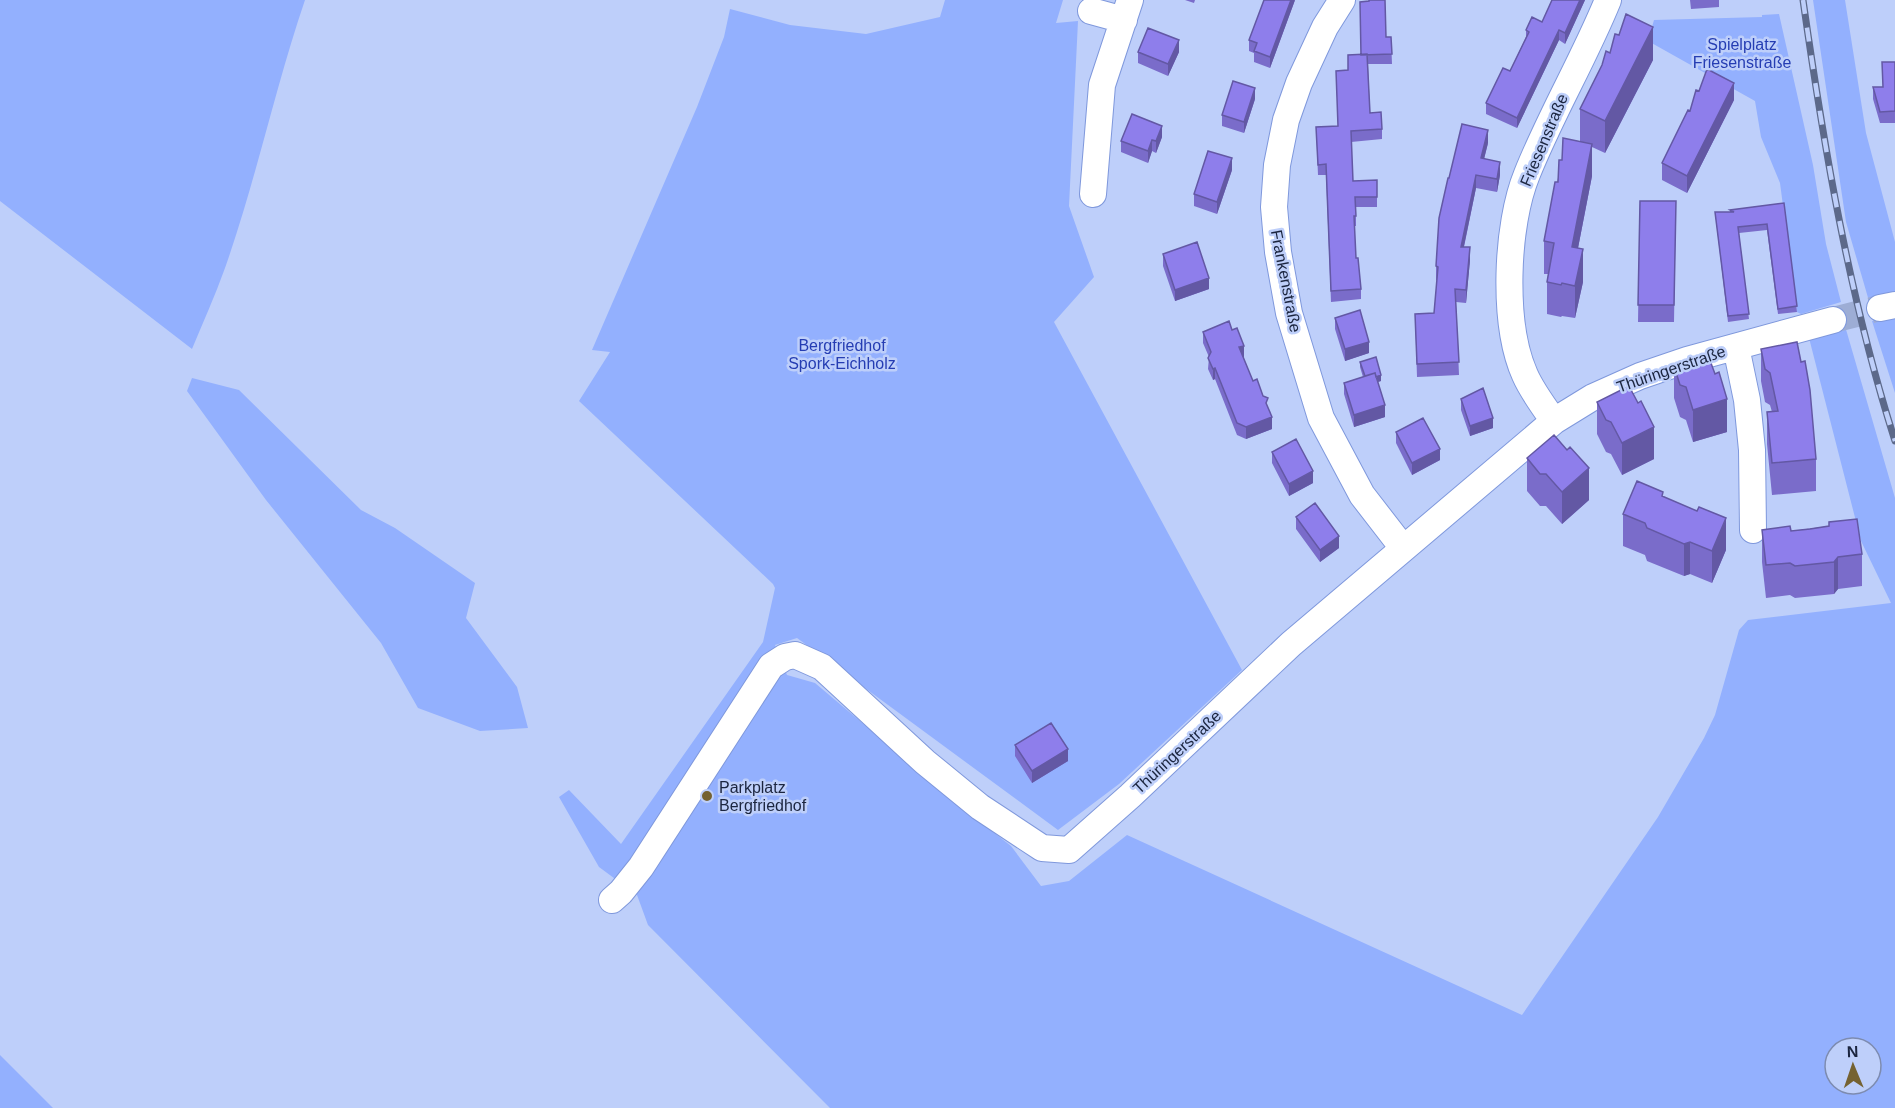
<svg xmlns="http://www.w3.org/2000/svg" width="1895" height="1108" font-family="Helvetica,sans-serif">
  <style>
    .green { fill: #93b0fe; fill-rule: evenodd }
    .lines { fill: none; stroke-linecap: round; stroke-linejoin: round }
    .minor-tunnel { stroke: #9dadd5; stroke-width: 26; stroke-dasharray: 26 13; stroke-linecap: butt }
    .minor-casing { stroke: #7f98dc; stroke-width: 28 }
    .minor { stroke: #fff; stroke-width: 26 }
    .rail-casing { stroke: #5c698a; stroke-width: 7 }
    .rail { stroke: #becffa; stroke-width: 4.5; stroke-dasharray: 14; stroke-linecap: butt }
    .wall { fill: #7a6cca }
    .shaded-wall { fill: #6358a4 }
    .building { fill: #8e7eeb; stroke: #6358a4; stroke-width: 1.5 }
    .poi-dot { fill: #756231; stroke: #becffa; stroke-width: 2 }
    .labels { text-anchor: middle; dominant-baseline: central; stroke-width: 5; stroke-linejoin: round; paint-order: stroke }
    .park-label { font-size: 16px; fill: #253db3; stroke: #becffa }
    .street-label { font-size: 16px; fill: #1b253f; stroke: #becffa }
    .poi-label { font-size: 16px; fill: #1b253f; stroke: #becffa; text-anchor: start }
  </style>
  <rect width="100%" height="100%" fill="#becffa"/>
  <path class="green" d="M0,0h305c-30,88 -49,180 -80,268 -10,28 -22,54 -33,81l-192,-148z
    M945,0h118l-7,23 22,-2 -9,185 25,71 -40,45 188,348 -123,114 -61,46 -261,-192 -22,7 12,30 28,8 154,130 42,33 30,40 28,-5 58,-46 395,180 136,-198 46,-79 11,-23 24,-85 9,-10 143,-17 -30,-62 -53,-207 37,-8 50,172v610h-1065l-182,-183 -11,-30 -38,-28 -40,-70 10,-7 52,54 142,-202 12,-54 -2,-4 -194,-183 31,-49 -18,-2 105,-243 27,-70 6,-28 60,16 76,9 74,-17zM1835,1048h36v36h-36z
    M1813,0h32l21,133 29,109v53l-26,6 -23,-79z
    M1779,14l34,151 13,79 15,58 -40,12 -4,-2 -17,-129 -19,-46 -6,-36 -107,-60 6,-21 108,-3v-2z
    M1895,316v77l-23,-72z
    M192,378l47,12 122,120 34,18 80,55 -9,35 51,69 11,41 -48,3 -62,-23 -37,-65 -115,-143 -79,-109z
    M0,1055l53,53h-53z"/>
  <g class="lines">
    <path class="minor-tunnel" d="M1833,320l47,-12"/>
    <g class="minor-casing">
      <path id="minor" d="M1342,0l-17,27 -26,56 -13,37 -9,45 -3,42 4,45 11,61 32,105 41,77 41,53
        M1091,11l33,9
        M1093,194l9,-109 28,-85
        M1880,308l15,-3
        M1736,347l11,53 5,50 1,80
        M1554,421c-10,-14 -22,-30 -29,-46 -23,-51 -19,-150 2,-201 24,-60 57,-115 81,-174
        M612,900l9,-8 20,-25 130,-201 14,-9 10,-2 27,12 103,95 55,45 62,41 27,2 61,-54 161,-152 263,-223 39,-24 47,-21 47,-16 146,-40"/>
    </g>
    <use href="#minor" class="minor"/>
    <g class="rail-casing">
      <path id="rail" d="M1803,0c21,148 46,297 92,441"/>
    </g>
    <use href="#rail" class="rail"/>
  </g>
  <path class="wall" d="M1185,0h10l-1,3z
    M1295,0l-25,68 -16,-6v-9l-5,-2v-11z
    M1552,0h33l-20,44 -6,-4 -42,88 -31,-14v-11l24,-32 16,-34v-7l16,-8z
    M1690,0h29v7l-28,2z
    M1386,37h5l1,27h-24l2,49 12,16v10l-31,3 2,39 24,-1v27h-21v19h-2l2,32 5,31v10l-30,3 -5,-127h-8l-2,-48 22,-1 -2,-55 12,-1v-15h13z
    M1138,52h41l-11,24 -30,-13z
    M1610,53l43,7 -48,93 -13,-6v29l-14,72 5,34 -8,36 -13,-2 -1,1 -14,-3v-32l1,-8h-4v-33l18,-81 18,-19v-32z
    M1882,62h13v61h-15l-7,-24v-12h10z
    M1255,99l-11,34 -22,-7v-11z
    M1734,100l-47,93 -25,-13v-17l28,-52z
    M1162,137l-6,16 -4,-2 -4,12 -27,-11v-11z
    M1488,143l-4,16 16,16 -3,17 -21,-4 -12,59 6,13 -4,43 -10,-1 3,73 -42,2 -2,-63 19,-1 3,-33h-1v-14l13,-88z
    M1232,170l-15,44 -23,-8v-12z
    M1640,201h36l-2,121h-36z
    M1784,203l13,109 -19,2 -11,-84 -28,3 10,86 -21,3 -13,-110h15v-2z
    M1163,254l46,35 -34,12 -12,-35z
    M1335,318l34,35 -24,8 -10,-32z
    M1203,332l41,25h-1l10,24 15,28 4,20 -26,10 -9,-4 -22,-56 -2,1 -5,-11 1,-12 -6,-14z
    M1761,349l55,110v32l-44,4 -5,-51v-32h5l-2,-7 -5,-3 -4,-21z
    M1360,362l21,19 -3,1 7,35 -31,10 -10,-33v-11l19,-6 -3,-10z
    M1674,366l53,66 -34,10 -7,-22 -6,-3 -6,-19z
    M1461,399l32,29 -23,8 -9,-26z
    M1597,402l57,57 -32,16 -11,-21 -5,-2 -9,-18z
    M1396,432l44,28 -28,15 -16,-32z
    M1272,452l41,31 -24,13 -17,-33z
    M1527,458l62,42 -27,24 -16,-18h-6l-13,-15z
    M1663,496l63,54 -14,33 -22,-9 -6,2 -37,-15 -2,-6 -22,-9v-32z
    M1296,517l43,31 -19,14 -24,-33z
    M1829,522l33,32v32l-24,3 -4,5 -39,4 -5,-3 -24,3 -4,-36v-32l29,1 38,-5z
    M1015,745l53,16 -36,22 -17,-27z"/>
  <path class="shaded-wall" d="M1291,0h4l-25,68v-11z
    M1580,0h5l-20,44v-11z
    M1653,27v33l-48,93v-32z
    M1559,30v10l-42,88v-10z
    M1179,40v12l-11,24v-12z
    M1734,83v17l-47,93v-17z
    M1255,88v11l-11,34v-11z
    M1162,126v11l-6,16v-12z
    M1488,130v13l-7,28v-13z
    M1152,140v11l-4,12v-12z
    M1592,144v32l-20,103v-32z
    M1232,158v12l-15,44v-12z
    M1500,162v13l-3,17v-13z
    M1476,175v13l-15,72v-13z
    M1470,247v13l-4,43v-13z
    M1583,249v33l-8,36v-32z
    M1209,278v11l-34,12v-11z
    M1369,342v11l-24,8v-12z
    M1244,346v11l-5,2v-12z
    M1215,368v11l-2,1v-11z
    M1381,375v6l-15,4v-5z
    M1727,399v33l-34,10v-32z
    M1385,405v12l-31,10v-12z
    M1272,417v12l-26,10v-12z
    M1493,418v10l-23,8v-10z
    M1654,427v32l-32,16v-32z
    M1440,449v11l-28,15v-12z
    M1589,468v32l-27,24v-32z
    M1313,471v12l-24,13v-12z
    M1726,518v32l-14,33v-32z
    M1339,536v12l-19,14v-12z
    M1690,542v32l-6,2v-32z
    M1838,557v32l-4,5v-32z
    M1068,749v12l-36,22v-12z"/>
  <path class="building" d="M1264,0h27l-21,57 -16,-6 3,-8 -8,-3z
    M1369,0h16l1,37h5l1,17 -31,1 -1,-53 9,-1z
    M1552,0h28l-15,33 -6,-3 -42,88 -31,-15 17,-35 7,3 19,-39 -3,-2 6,-13 10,5z
    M1626,14l27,13 -48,94 -25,-12 22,-44 4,-14 4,2 5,-19 4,1z
    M1148,28l31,12 -11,24 -30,-12z
    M1367,54l3,59 11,-1 1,17 -31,2 2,50 24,-1v17h-22l1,19h-2l2,42h2l3,31 -30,2 -5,-127 -8,1 -2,-38 22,-1 -2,-55 12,-1v-15z
    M1882,62h13v49l-15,1 -7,-25h10z
    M1707,69l27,14 -47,93 -25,-13 26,-53 2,1 6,-21 3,1z
    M1233,81l22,7 -11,34 -22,-7z
    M1132,114l30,12 -6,15 -4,-1 -4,11 -27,-10z
    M1462,124l26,6 -7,28 19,4 -3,17 -21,-4 -15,72h9l-4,43 -11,-1 4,73 -42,2 -2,-50 19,-1 4,-46 -2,-1 3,-48 9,-40h1z
    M1563,138l29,6 -20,103 11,2 -8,37 -13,-3 -1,2 -14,-3 7,-39 -10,-2 11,-59h3l1,-22h3z
    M1208,151l24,7 -15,44 -23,-8z
    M1640,201h36l-2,104h-36z
    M1784,203l13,103 -19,3 -11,-85 -29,3 11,87 -21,2 -13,-104h19l-4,-2z
    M1197,242l12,36 -34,12 -12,-36z
    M1360,310l9,32 -24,7 -10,-31z
    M1229,321l3,9 5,-2 7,18 -5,1 14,34 4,-2 6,17 5,2 -2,5 6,14 -26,10 -9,-4 -22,-55 -2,1 -5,-11 3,-6 -8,-20z
    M1797,342l4,20 4,-1 5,29 6,69 -44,4 -5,-51 11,-1 -8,-38 -5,-4 -4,-20z
    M1708,355l7,19 4,-2 8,27 -34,11 -7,-23 -6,-2 -6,-19z
    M1376,357l5,18 -5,2 -1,-4 -10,3 -5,-14z
    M1375,373l10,32 -31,10 -10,-32z
    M1629,386l9,17 3,-2 13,26 -32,16 -11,-21 -5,-2 -9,-18z
    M1483,388l10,30 -23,8 -9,-27z
    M1423,418l17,31 -28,14 -16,-31z
    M1554,435l13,15 3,-3 19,21 -27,24 -16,-18h-6l-13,-16z
    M1296,439l17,32 -24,13 -17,-32z
    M1637,481l26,11 -1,4 35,15 2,-4 27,11 -14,33 -22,-9 -6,2 -37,-16 -2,-5 -22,-9z
    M1315,503l24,33 -19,14 -24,-33z
    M1857,519l5,35 -24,3 -4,5 -39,4 -5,-3 -24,2 -4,-35 28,-4 1,5 19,-2 19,-3v-4z
    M1051,723l17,26 -36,22 -17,-26z"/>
  <circle class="poi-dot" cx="707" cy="796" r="6"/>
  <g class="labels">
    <g class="park-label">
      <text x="1742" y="44">Spielplatz<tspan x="1742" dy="18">Friesenstraße</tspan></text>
      <text x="842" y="345">Bergfriedhof<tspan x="842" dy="18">Spork-Eichholz</tspan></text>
    </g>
    <g class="street-label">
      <text transform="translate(1544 140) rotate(-67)">Friesenstraße</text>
      <text transform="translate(1286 281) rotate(79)">Frankenstraße</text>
      <text transform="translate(1671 369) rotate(-19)">Thüringerstraße</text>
      <text transform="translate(1177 752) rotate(-43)">Thüringerstraße</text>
    </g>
    <g class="poi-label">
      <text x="719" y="787">Parkplatz<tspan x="719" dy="18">Bergfriedhof</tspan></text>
    </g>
  </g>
  <g transform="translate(1853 1066) rotate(358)"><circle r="28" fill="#becffa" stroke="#7d8baf" stroke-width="1.5"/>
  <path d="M0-4.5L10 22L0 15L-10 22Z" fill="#756231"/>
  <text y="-9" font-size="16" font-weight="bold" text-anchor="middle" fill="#1b253f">N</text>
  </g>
</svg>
